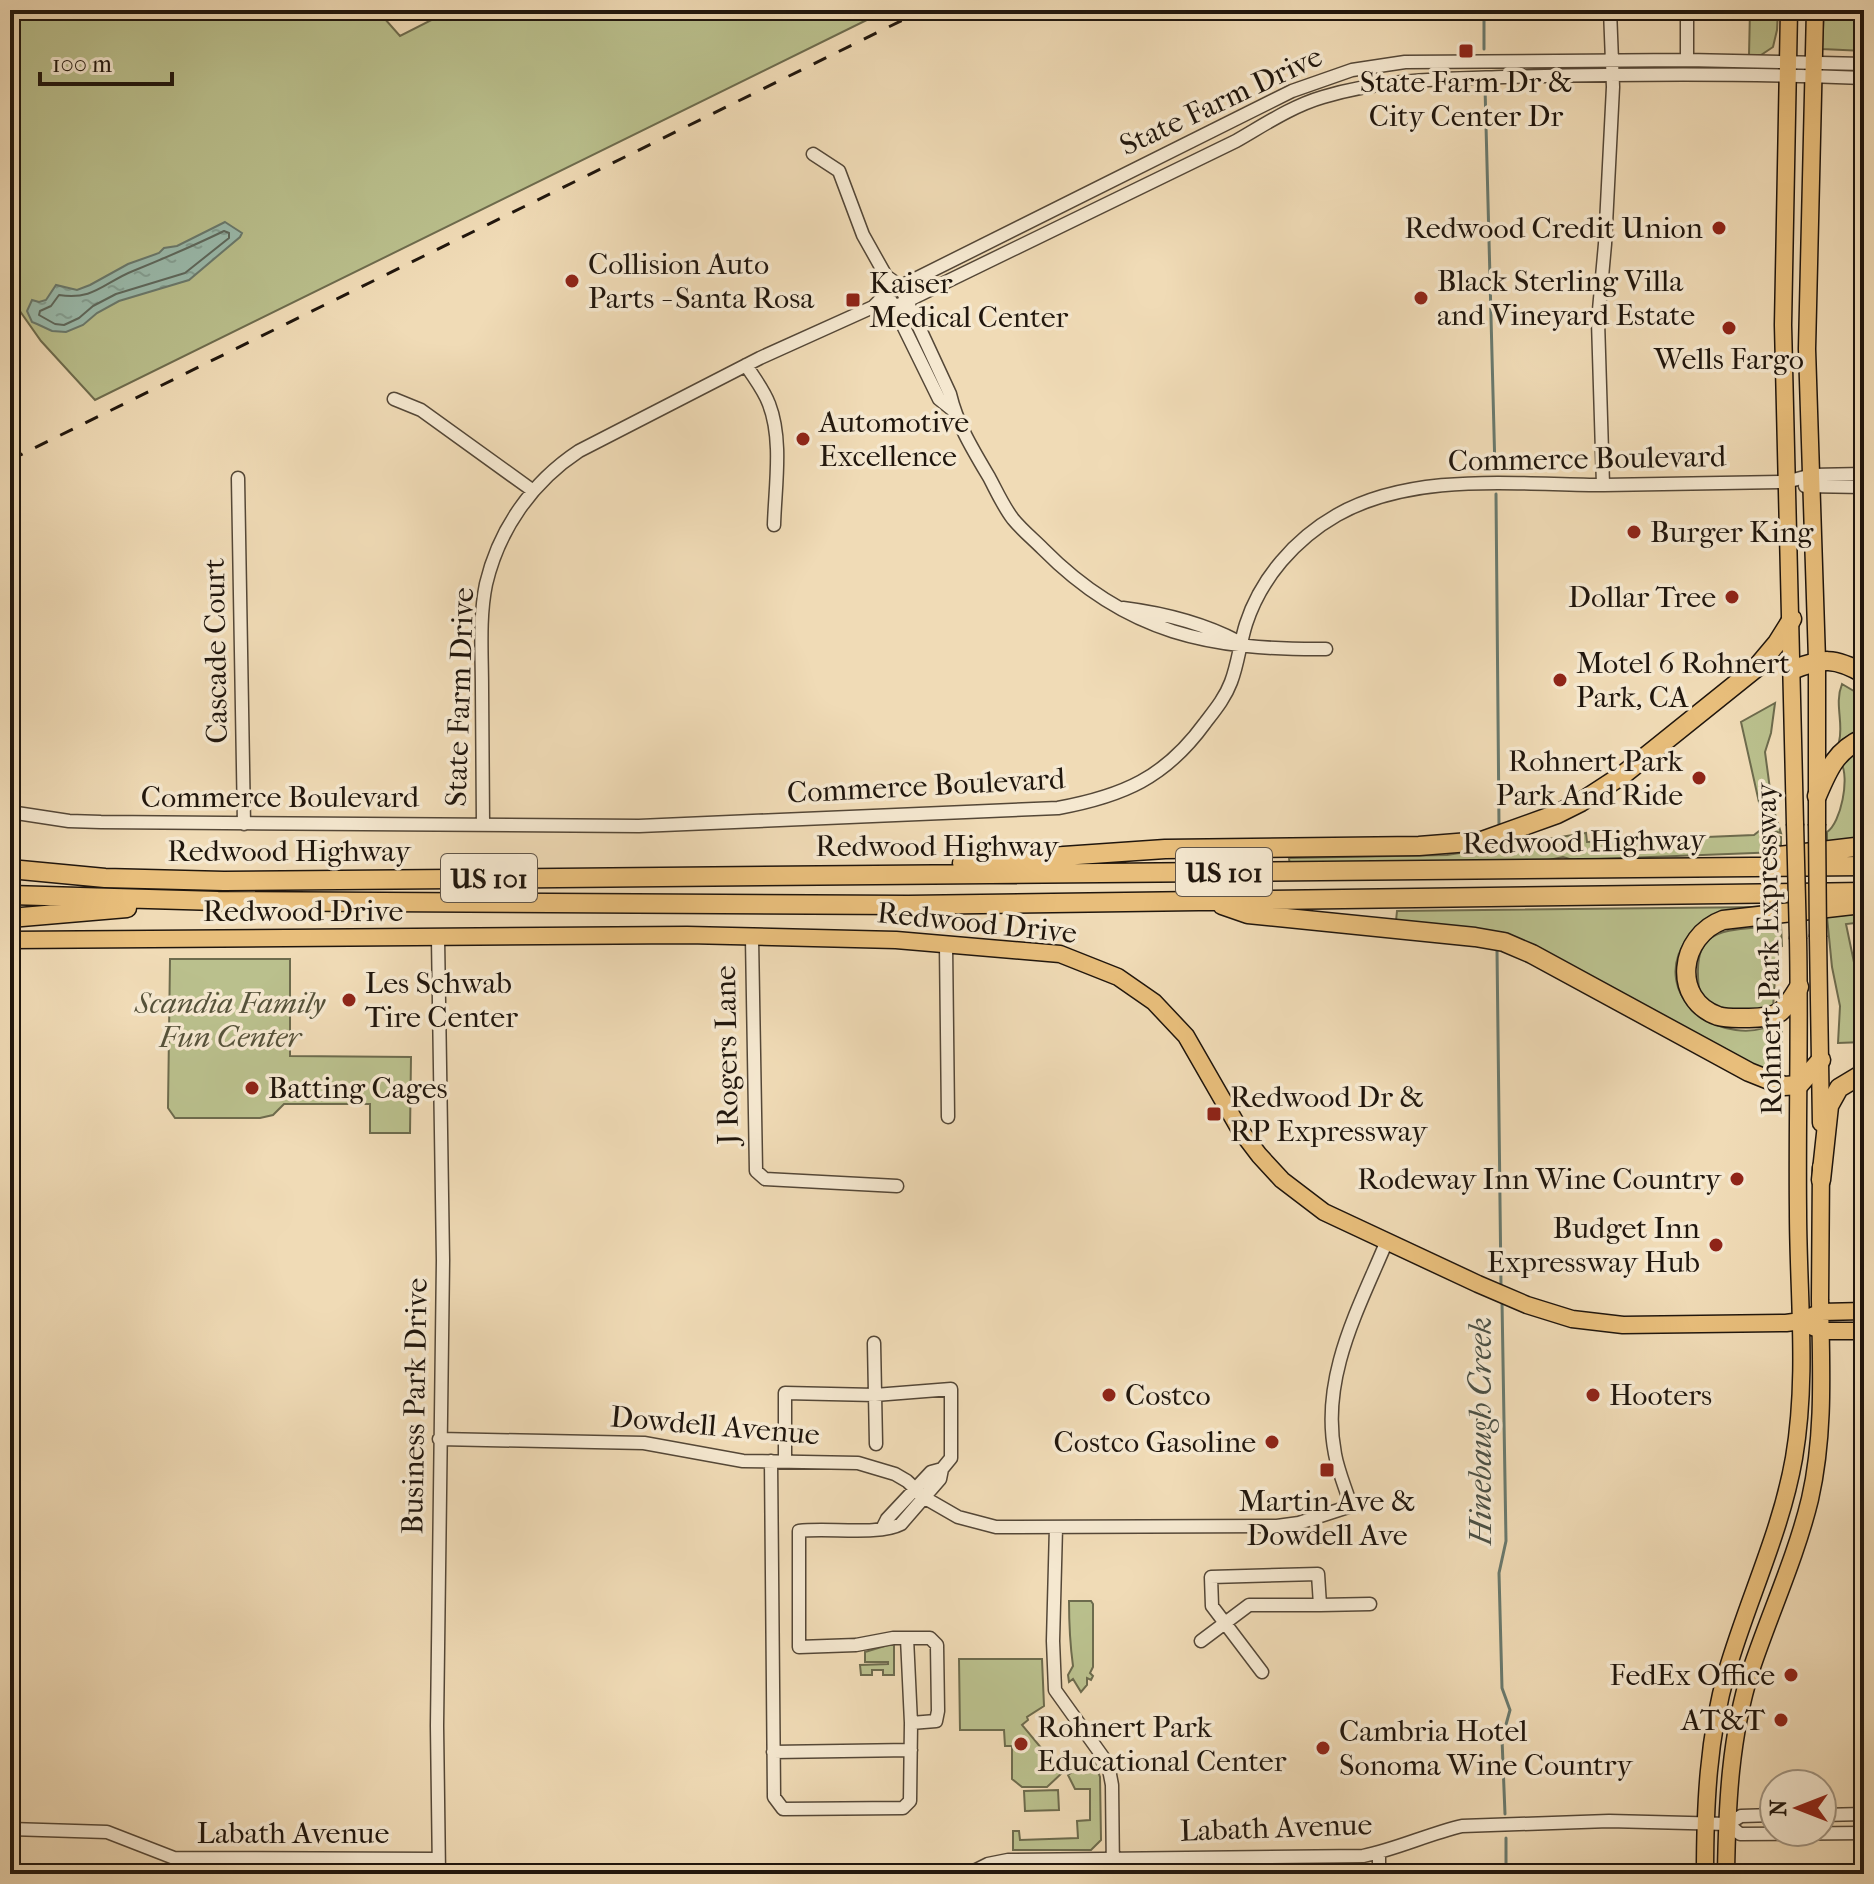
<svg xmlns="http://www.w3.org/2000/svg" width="1874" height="1884" font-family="'IM FELL French Canon',serif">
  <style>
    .green { fill: #bac08d; stroke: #6d6b4d; stroke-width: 2 }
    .water { fill: url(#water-ripples); stroke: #69796d; stroke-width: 2 }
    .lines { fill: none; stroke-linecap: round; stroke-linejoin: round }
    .shore { stroke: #5d685d; stroke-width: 2 }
    .stream { stroke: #69796d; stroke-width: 3 }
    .minor-casing { stroke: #544737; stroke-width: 15 }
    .major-casing { stroke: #20160d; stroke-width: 19 }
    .highway-casing { stroke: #20160d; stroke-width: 21 }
    .minor { stroke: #f5e8d0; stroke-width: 12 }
    .major { stroke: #e8be7b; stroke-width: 16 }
    .highway { stroke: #e8be7b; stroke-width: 18 }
    .rail { stroke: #20160d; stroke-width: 3; stroke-dasharray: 14 14; stroke-linecap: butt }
    .major-bridge-casing { stroke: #20160d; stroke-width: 19; stroke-linecap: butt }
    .major-bridge { stroke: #e8be7b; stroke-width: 16 }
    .poi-dot { fill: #8f2418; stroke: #f5e8d0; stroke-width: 3 }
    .labels { text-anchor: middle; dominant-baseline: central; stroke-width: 7; stroke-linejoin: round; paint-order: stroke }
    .shield { fill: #f5e8d0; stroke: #605548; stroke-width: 2 }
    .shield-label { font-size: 28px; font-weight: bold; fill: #20160d }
    .poi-label { font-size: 30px; fill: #20160d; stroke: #f5e8d0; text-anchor: start }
    .street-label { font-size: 30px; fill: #20160d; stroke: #f5e8d0 }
    .park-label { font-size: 30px; font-style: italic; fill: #56523a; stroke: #f5e8d0 }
    .water-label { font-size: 32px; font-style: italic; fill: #4b5045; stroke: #f5e8d0 }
  </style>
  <defs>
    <pattern id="water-ripples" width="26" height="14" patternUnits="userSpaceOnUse" patternTransform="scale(2)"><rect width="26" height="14" fill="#9abbad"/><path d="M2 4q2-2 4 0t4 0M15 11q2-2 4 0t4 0" fill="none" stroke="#84a094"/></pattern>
  </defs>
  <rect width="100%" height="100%" fill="#f0dbb6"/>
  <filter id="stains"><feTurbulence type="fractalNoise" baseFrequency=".0025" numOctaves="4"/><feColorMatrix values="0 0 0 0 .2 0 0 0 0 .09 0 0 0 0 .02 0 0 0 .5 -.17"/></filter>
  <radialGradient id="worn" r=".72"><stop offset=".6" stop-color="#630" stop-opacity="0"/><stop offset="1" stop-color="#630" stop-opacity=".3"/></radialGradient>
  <path class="green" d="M10,10h367l23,26 51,-26h436l-792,390 -54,-59 -31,-44v-98l4,-2 -4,-50z
    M1750,10h28l-1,20 -4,17 -12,8h-12z
    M1824,10h40v41l-42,-2z
    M1842,684l22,13v33l-14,5 -11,7c5,-19 -5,-38 3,-58z
    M1775,703l-4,30 -6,19 7,52 9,29 -11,-3 -7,-10 -22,-98z
    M1864,749v89l-37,6v-12c14,-9 23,-55 14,-69l13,-11z
    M1763,828l9,7 9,2v15l-208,8 -10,-3 -24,5 -249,5 -1,-9 158,-3 139,-22 1,9 167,-7z
    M1761,907l-72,29c-46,60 36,117 90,86l3,5 -1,48 -11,-2 -266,-140 -108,-12 1,-10z
    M1864,913v9l-18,2 18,86v32l-26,1 2,-37 -8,-39 -5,-50z
    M1781,925l1,21 -5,2 -4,60 -48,4 -25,-16c-11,-73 22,-64 81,-71z
    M170,959h120v97l121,1 -1,76h-40v-29h-86l-11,11 -13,3h-85l-7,-10z
    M1069,1601h22l2,3v63l-3,6 3,3 -2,4 -4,-2v7l-6,7 -8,-13 -4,3 -1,-7 5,-9c-3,-22 -4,-42 -4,-65z
    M888,1645h6v30h-11v-5h-11v5h-11l-1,-10 28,-1v-2h-23v-10z
    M959,1659h83l2,47 -17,11 1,3 -6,5 40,48 -15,14h-25l-10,-8v-33h-7l-1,-16h-44z
    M1093,1757l7,20 1,63 -10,10h-78v-19h6l1,9 58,-2 -1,-17 13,-1v-31h-15l-7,-14z
    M1058,1790l1,20 -34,1 -1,-20z"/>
  <path class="water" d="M225,222l17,11 -2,4 -51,43 -70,21 -22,12 -14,12 -17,7 -14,-1 -15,-7 -5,-2 -5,-11 5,-11 7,2 7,-2 10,-15 21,5 13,-5 38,-21 31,-11 5,-5 13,-2z"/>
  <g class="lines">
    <path class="shore" d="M224,231l5,2v5l-44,35 -69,21 -23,12 -14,12 -15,7 -9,-1 -16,-9 1,-4 11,-5 8,-11c34,6 46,-13 74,-24 32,-13 60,-25 91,-40z"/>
    <path class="stream" d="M1484,10v39
      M1485,87l10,383
      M1496,494l3,332
      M1497,950l4,336
      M1502,1301l4,240 -7,32 3,115 8,22 -8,29 3,75
      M1506,1838v36"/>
    <g class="minor-casing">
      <path id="minor" d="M1687,60v-50
        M813,154l26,17 24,64 23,41 1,7
        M886,276l14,10 50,108c7,30 23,56 39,83 7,13 14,29 24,42 9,11 20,20 30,30 84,85 168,101 283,100
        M891,301l48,98 15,12
        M873,307h21l13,-6 329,-160c28,-16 56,-35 87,-44 60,-18 119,-18 181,-20 120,-3 240,-4 360,1
        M746,365c8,13 18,25 23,39 14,36 6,83 5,121
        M394,399l27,11 111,80
        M238,478l6,346
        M1603,485l-5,-164 7,-77 8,-157 -3,-77
        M1805,486l59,1
        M1123,608c39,5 82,16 116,34
        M10,812l59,9 32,1 538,4 419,-18c65,-12 107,-30 147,-85 10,-13 20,-25 26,-41 7,-18 9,-39 15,-58 15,-46 49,-85 91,-109 78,-44 182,-30 267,-30 61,-1 122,-2 182,-3l26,-7 52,-1
        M483,824c0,-45 -1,-90 -1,-135 0,-35 -3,-71 4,-105 13,-55 46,-102 93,-133l181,-93 113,-51 14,-14 405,-202 60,-21 53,-8 282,-2 177,4
        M438,938l5,322 -6,466 2,148
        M752,938l4,233 9,8 132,7
        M946,945l2,172
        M874,1343l2,101
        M439,1439l205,4 99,18 115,2 37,11 12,7 18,17 33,19 38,10 281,-1 22,-3 52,-17c-5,-17 -13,-35 -16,-52 -15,-76 23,-144 51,-211
        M771,1461l3,336 9,12 120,-1 7,-7 1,-78 25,-2 2,-10 -1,-66 -7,-7h-37l-37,7 -57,2v-116c27,-4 79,5 102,-7l39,-45 2,-10 9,-11v-69l-76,6 -90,-2v68
        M883,1527l4,-8 44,-47 11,-3
        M1056,1527l-3,114 2,49 53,74 4,21 1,89
        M907,1638l4,85
        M1201,1641l48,-36h71
        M1262,1672l-50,-66 -1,-29 107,-3 2,31 50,-1
        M773,1752l138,-2
        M1822,1815l42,-1
        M1728,1824l12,10 124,-1
        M10,1829l97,3 67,26 263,1
        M1379,1853v21
        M968,1874l20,-10 20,-4 355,-4c34,-7 65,-22 99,-30l147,-5 119,3 13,-8 33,-1"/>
    </g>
    <g class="major-casing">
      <path id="major" d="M1789,10l-6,315 12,499
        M1815,10l-8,339 10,311v164
        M1818,937l3,186
        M10,940l677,-5 209,5 164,14 58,23 36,25 32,34 54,94 19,25 23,25 42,32 154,72 49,21 45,14 51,6 163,-2 15,-2 20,-9 43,-1
        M1813,1327l9,4h42
        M1705,1874c0,-68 3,-137 22,-203 21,-72 54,-139 67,-213 14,-82 4,-165 4,-247 -1,-91 2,-181 0,-272
        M1726,1874c1,-68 4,-138 25,-204 19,-57 45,-113 59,-171 15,-66 11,-133 10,-199 0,-45 1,-89 1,-133"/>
    </g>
    <g class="highway-casing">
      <path id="highway" d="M1792,670c30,-12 43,-13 72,4
        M1817,796c11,-26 19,-46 47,-58
        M1779,856l85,-10
        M962,863l203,-14 254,-3 63,-5 75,-27 24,-12 43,-28 132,-106 21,-25 15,-24
        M10,869l95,9 119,3 1640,-15
        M10,895l208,6 690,4 956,-13
        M1222,905l26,9 227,23 29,5 28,12 217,118 35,14 15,-1 22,-25
        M10,918l117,-10
        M1799,987c-5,8 -11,19 -19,25 -8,5 -21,6 -31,6 -10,0 -21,1 -31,-2 -47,-17 -39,-80 5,-96l139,-16
        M1821,1180l8,-74 10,-18 25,-15"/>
    </g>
    <use href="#minor" class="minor"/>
    <use href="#major" class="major"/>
    <use href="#highway" class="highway"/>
    <path class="rail" d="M10,460l913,-450"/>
    <g class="major-bridge-casing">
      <path id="major-bridge" d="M1795,824l3,115
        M1817,824l1,113"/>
    </g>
    <use href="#major-bridge" class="major-bridge"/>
  </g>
  <g class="poi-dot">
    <rect x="1458" y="43" width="16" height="16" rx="4"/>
    <circle cx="1719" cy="228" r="8"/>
    <circle cx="572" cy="281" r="8"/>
    <circle cx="1421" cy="298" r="8"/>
    <rect x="845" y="292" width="16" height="16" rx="4"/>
    <circle cx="1729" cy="328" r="8"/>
    <circle cx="803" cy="439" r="8"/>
    <circle cx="1634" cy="532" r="8"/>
    <circle cx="1732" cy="597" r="8"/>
    <circle cx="1560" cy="680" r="8"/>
    <circle cx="1699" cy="778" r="8"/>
    <circle cx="349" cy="1000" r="8"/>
    <circle cx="252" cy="1088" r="8"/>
    <rect x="1206" y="1106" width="16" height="16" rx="4"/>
    <circle cx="1737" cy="1179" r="8"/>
    <circle cx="1716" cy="1245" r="8"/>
    <circle cx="1109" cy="1395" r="8"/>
    <circle cx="1593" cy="1395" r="8"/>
    <circle cx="1272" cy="1442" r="8"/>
    <rect x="1319" y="1462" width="16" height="16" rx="4"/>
    <circle cx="1791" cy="1675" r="8"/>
    <circle cx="1781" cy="1720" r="8"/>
    <circle cx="1021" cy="1744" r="8"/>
    <circle cx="1323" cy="1748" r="8"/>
  </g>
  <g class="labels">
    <g class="shield">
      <rect x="1176" y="848" width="96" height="48" rx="6"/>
      <rect x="441" y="854" width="96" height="48" rx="6"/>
    </g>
    <g class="shield-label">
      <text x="1224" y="872">US 101</text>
      <text x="489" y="878">US 101</text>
    </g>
    <g class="poi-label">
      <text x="1466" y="82" text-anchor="middle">State Farm Dr &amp;<tspan x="1466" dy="34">City Center Dr</tspan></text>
      <text x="1703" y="228" text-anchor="end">Redwood Credit Union</text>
      <text x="588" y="264">Collision Auto<tspan x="588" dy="34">Parts - Santa Rosa</tspan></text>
      <text x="1437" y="281">Black Sterling Villa<tspan x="1437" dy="34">and Vineyard Estate</tspan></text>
      <text x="869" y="283">Kaiser<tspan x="869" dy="34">Medical Center</tspan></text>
      <text x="1729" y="359" text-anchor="middle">Wells Fargo</text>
      <text x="819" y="422">Automotive<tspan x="819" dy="34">Excellence</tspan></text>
      <text x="1650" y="532">Burger King</text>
      <text x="1716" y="597" text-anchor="end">Dollar Tree</text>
      <text x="1576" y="663">Motel 6 Rohnert<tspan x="1576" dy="34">Park, CA</tspan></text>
      <text x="1683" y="761" text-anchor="end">Rohnert Park<tspan x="1683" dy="34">Park And Ride</tspan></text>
      <text x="365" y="983">Les Schwab<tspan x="365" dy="34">Tire Center</tspan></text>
      <text x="268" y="1088">Batting Cages</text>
      <text x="1230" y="1097">Redwood Dr &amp;<tspan x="1230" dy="34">RP Expressway</tspan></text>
      <text x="1721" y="1179" text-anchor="end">Rodeway Inn Wine Country</text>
      <text x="1700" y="1228" text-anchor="end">Budget Inn<tspan x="1700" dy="34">Expressway Hub</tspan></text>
      <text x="1125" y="1395">Costco</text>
      <text x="1609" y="1395">Hooters</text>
      <text x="1256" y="1442" text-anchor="end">Costco Gasoline</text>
      <text x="1327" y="1501" text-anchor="middle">Martin Ave &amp;<tspan x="1327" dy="34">Dowdell Ave</tspan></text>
      <text x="1775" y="1675" text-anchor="end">FedEx Office</text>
      <text x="1765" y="1720" text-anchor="end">AT&amp;T</text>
      <text x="1037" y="1727">Rohnert Park<tspan x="1037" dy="34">Educational Center</tspan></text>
      <text x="1339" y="1731">Cambria Hotel<tspan x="1339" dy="34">Sonoma Wine Country</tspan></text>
    </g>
    <g class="street-label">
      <text transform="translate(1221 101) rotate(-25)">State Farm Drive</text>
      <text transform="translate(1587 459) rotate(-1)">Commerce Boulevard</text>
      <text transform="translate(216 651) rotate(-91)">Cascade Court</text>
      <text transform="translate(460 697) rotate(-88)">State Farm Drive</text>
      <text transform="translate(926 786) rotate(-3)">Commerce Boulevard</text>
      <text x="280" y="797">Commerce Boulevard</text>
      <text transform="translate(1584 842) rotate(-1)">Redwood Highway</text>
      <text x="937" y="846">Redwood Highway</text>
      <text x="289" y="851">Redwood Highway</text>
      <text x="303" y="911">Redwood Drive</text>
      <text transform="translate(977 923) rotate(6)">Redwood Drive</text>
      <text transform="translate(1769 949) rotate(-91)">Rohnert Park Expressway</text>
      <text transform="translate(727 1055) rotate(-91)">J Rogers Lane</text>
      <text transform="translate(415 1406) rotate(-89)">Business Park Drive</text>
      <text transform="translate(715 1426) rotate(5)">Dowdell Avenue</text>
      <text transform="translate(1276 1828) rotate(-2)">Labath Avenue</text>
      <text x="293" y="1833">Labath Avenue</text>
    </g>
    <g class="park-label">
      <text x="230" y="1003">Scandia Family<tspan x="230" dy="34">Fun Center</tspan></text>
    </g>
    <g class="water-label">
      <text transform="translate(1480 1431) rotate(-90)">Hinebaugh Creek</text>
    </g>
  </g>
  <rect width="1874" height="1884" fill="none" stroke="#f0dbb6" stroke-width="40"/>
  <rect x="12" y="12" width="1850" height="1860" fill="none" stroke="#20160d" stroke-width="4"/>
  <rect x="20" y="20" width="1834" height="1844" fill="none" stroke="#20160d" stroke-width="2"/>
  <g transform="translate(1798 1808) rotate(270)"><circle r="38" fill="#f5e8d0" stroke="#a09482" stroke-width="2"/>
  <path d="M0-6L14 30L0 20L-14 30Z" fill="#8f2418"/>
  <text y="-12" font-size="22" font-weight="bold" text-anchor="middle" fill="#20160d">N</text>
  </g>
  <path d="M40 72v12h132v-12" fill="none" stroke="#20160d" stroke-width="4"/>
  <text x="52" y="72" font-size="24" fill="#20160d" stroke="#f5e8d0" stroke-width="6" paint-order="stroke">100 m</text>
  <rect width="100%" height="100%" filter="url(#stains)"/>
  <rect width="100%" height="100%" fill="url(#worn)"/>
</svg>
